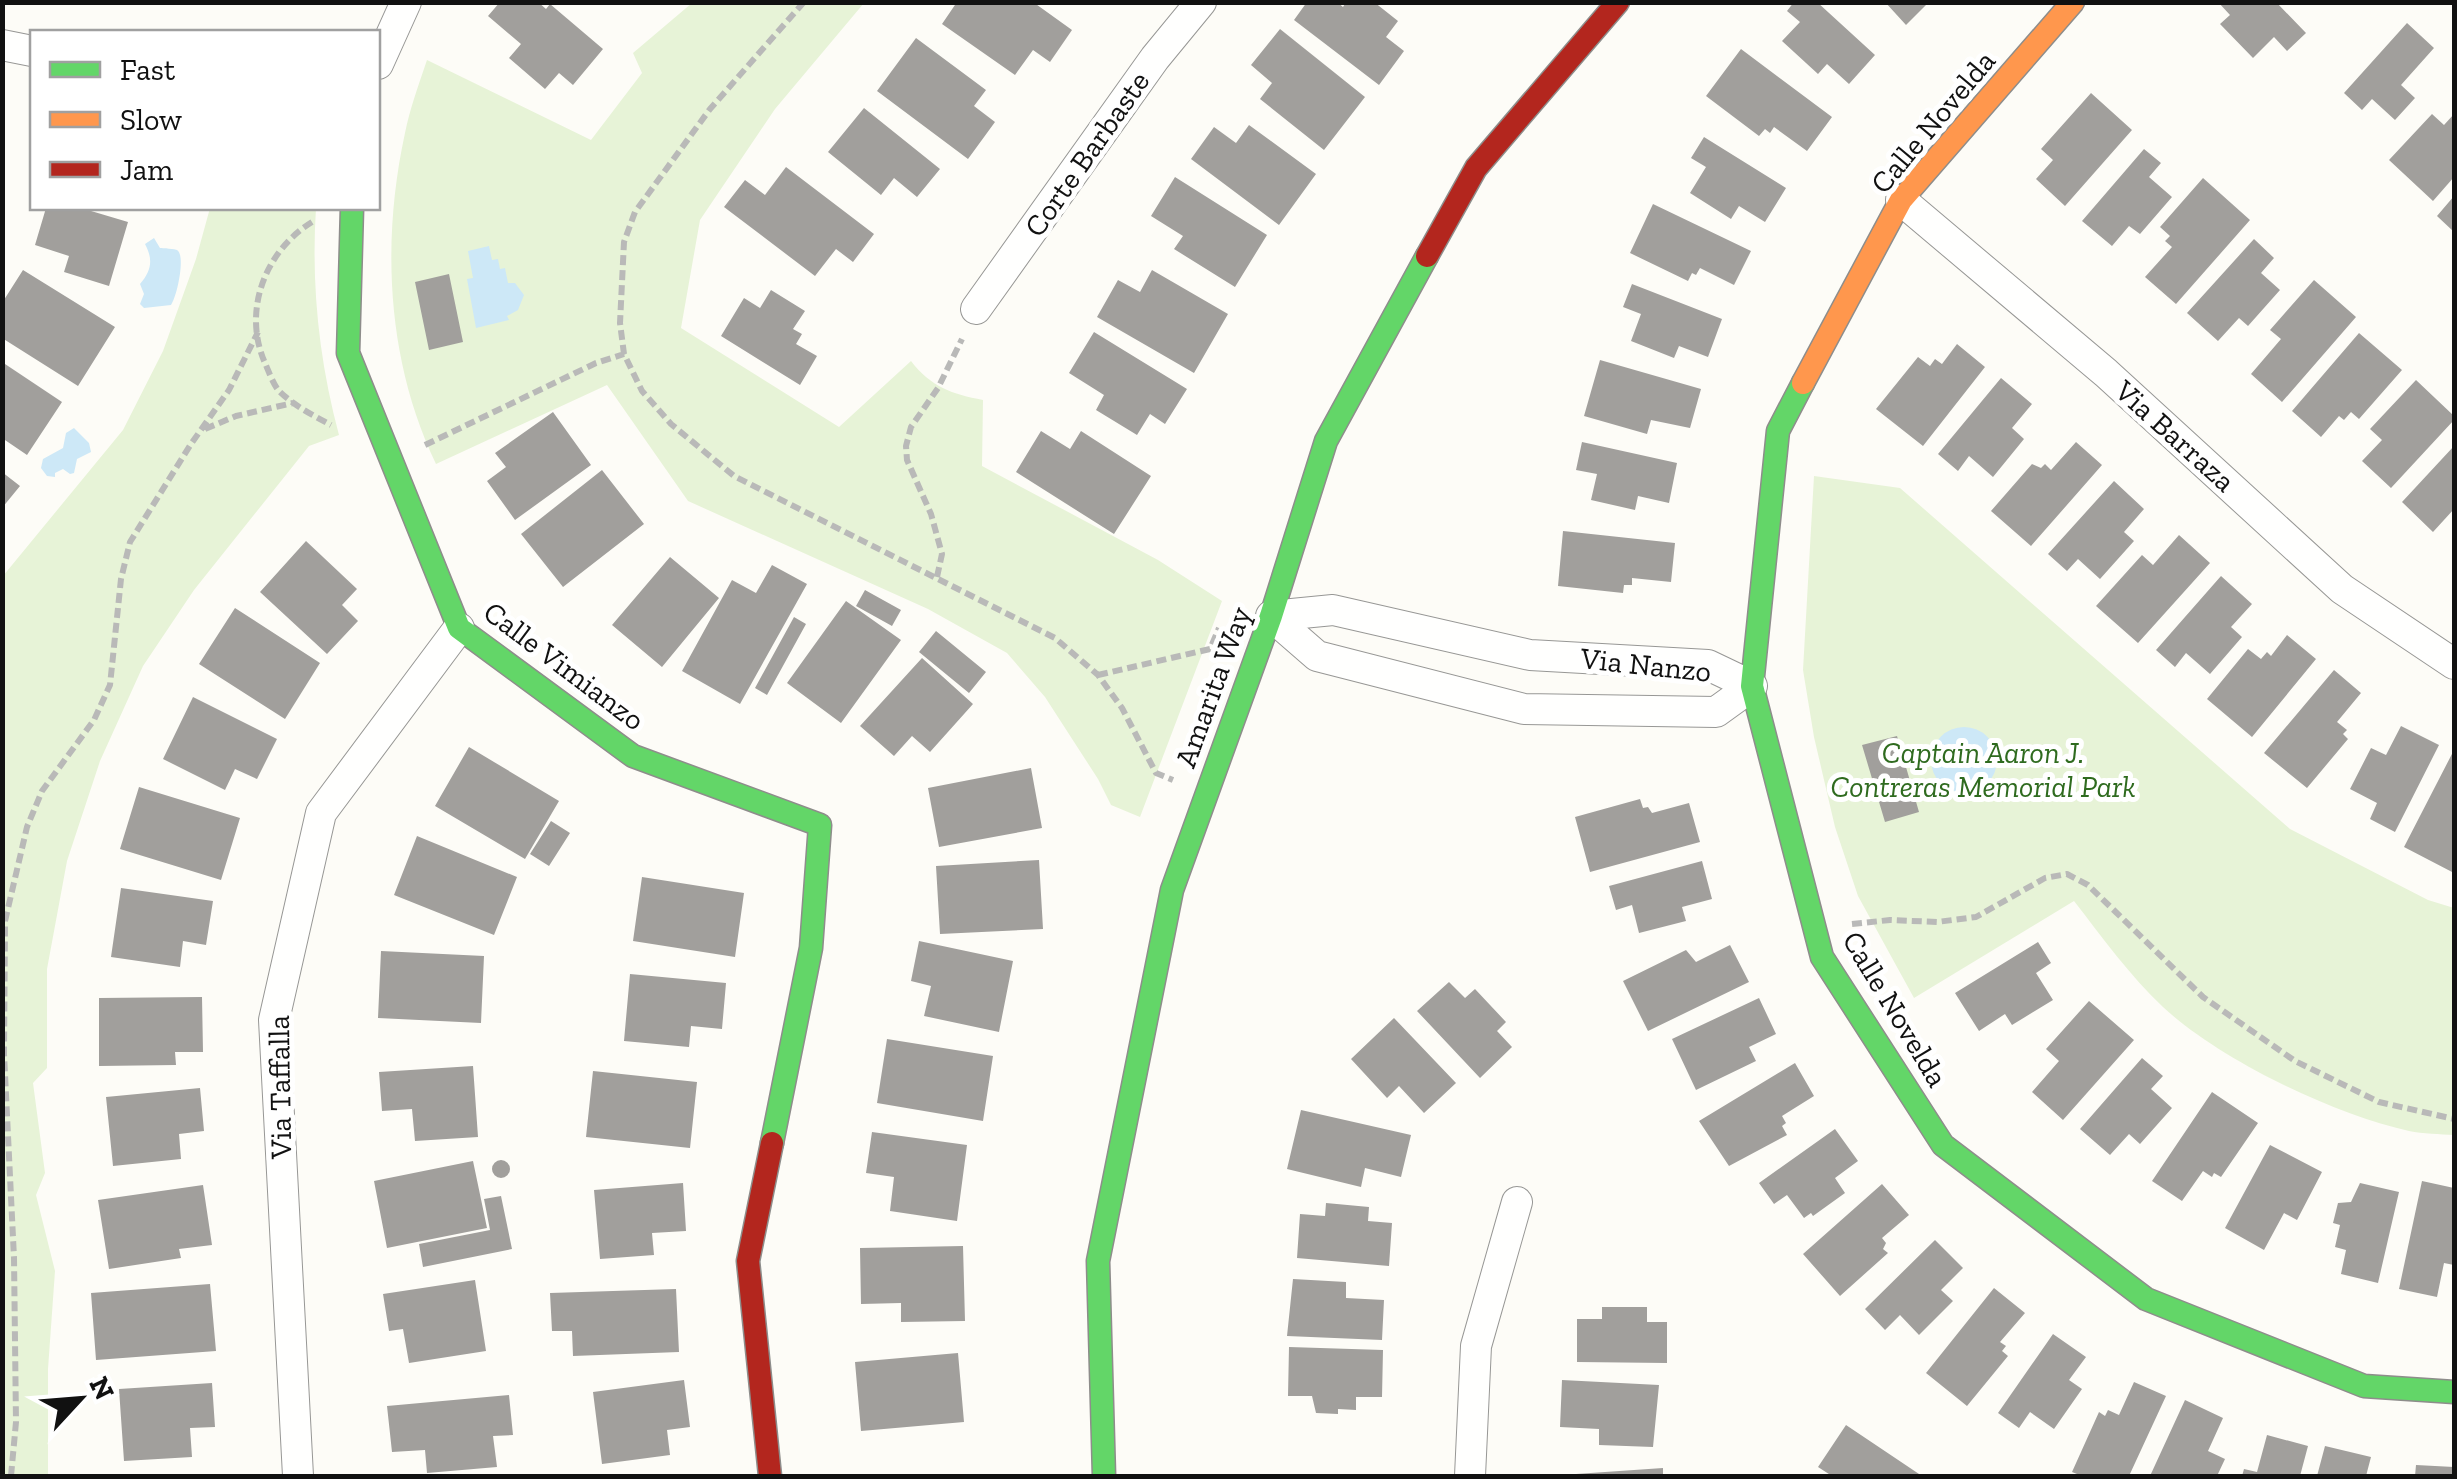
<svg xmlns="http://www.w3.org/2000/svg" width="2457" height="1479" font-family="'Zilla Slab',serif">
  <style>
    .green { fill: #e7f3d7 }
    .water { fill: #cde8f7 }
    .building { fill: #a19f9c }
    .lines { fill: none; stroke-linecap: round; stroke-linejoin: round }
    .street-casing { stroke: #979795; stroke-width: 32 }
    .fast-casing { stroke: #8e8d8b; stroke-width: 25 }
    .slow-casing { stroke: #8e8d8b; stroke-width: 25 }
    .jam-casing { stroke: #8e8d8b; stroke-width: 25 }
    .path { stroke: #b9b9b8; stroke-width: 6; stroke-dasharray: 10 5; stroke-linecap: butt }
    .street { stroke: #fffffe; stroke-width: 30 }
    .fast { stroke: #63d668; stroke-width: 22 }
    .slow { stroke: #ff974d; stroke-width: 22 }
    .jam { stroke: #b3261e; stroke-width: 22 }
    .labels { text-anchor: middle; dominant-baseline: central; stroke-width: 10; stroke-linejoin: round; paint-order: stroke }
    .street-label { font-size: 30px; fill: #111; stroke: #fff }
    .park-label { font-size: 30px; font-style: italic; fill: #2f6b1f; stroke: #fff }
  </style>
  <rect width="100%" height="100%" fill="#fdfcf7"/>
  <path class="green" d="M692,3h172l-89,106 -75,111 -19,108 158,99 72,-66c20,26 41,33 72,39l-1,66 176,94 64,41 -82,216 -29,-12 -13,-26 -53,-82 -38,-44 -79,-44 -240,-108 -81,-116 -171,79c-49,-102 -55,-221 -31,-331 5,-25 14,-49 22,-73l164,80 51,-67 -9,-20z
    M210,208h106c-5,77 3,152 23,227l-30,11 -115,144 -51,76 -43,95 -33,100 -20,108v99l-14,15 12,90 -9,22 19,76 -7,98v107h-45v-900l120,-146 40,-79 33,-92z
    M1814,476l86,12 390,341 138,71 26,8v227c-14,-1 -31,-1 -45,-4 -76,-17 -189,-71 -246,-124 -33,-31 -61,-70 -89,-106l-160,97 -56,-102 -23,-69 -21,-90 -11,-67z"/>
  <path class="water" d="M154,238l6,10c2,0 16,1 17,2 9,5 0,47 -6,55l-27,3 -4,-4 4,-10 -4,-10c12,-14 13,-25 5,-40z
    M489,246l3,14 6,-1 2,10 5,-1 3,15h7l9,12 -6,15 -11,6 2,4 -33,8 -9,-49 6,-1 -5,-27z
    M74,428l15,15 2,9 -14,7 -3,14 -4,1 -7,-5 -8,4v4l-8,-1 -6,-8 2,-9 20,-11 3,-15z
    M1931 760a33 33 0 1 1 66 0a33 33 0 1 1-66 0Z"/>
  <path class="building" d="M500,2h38l8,7 4,-5 53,45 -30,36 -14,-12 -14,16 -36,-31 12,-14 -33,-28z
    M957,2h76l39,28 -22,32 -17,-12 -18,25 -73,-51z
    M1307,2h30l6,5 3,-5h28l24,19 -12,16 18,14 -25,34 -85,-65z
    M1794,2h23l58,53 -26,29 -22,-20 -9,10 -36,-33 18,-19 -13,-11z
    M1885,2h44l-23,23z
    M2218,2h58l30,31 -19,18 -13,-14 -21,21 -33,-34 10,-9z
    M2407,23l27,25 -33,37 14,13 -20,22 -23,-21 -10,11 -18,-17z
    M1280,29l85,68 -41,53 -64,-51 12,-16 -21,-18z
    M916,38l70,52 -12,16 21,16 -27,37 -91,-68z
    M1741,49l91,68 -25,34 -33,-24 -4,6 -5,-4 -6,7 -53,-40z
    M2091,93l41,37 -67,76 -29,-27 17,-19 -12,-11z
    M864,108l76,61 -23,28 -23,-19 -13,17 -53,-43z
    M2432,114l12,11 10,-11v63l-21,24 -44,-41z
    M1249,125l67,49 -37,51 -88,-66 23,-32 22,16z
    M1704,137l82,51 -21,34 -26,-16 -8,13 -41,-26 16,-26 -15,-9z
    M2144,149l17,14 -12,14 23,20 -32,37 -11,-8 -17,20 -30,-25z
    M786,167l88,67 -21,28 -17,-13 -21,27 -91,-69 21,-27 20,15z
    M1175,177l92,58 -32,52 -61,-38 9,-13 -32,-20z
    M2203,178l47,42 -74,84 -31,-27 27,-30 -7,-6 5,-5 -10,-9z
    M2454,196v36l-17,-16z
    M1653,204l98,47 -17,34 -34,-17 -4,7 -4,-2 -4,8 -58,-28z
    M46,208h35l47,14 -19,64 -45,-14 5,-16 -34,-11z
    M2254,239l20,19 -13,15 19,17 -32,36 -9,-8 -21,23 -31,-28z
    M23,270l92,57 -37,59 -76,-48v-35z
    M1152,270l76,44 -34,59 -97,-56 21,-37 22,12z
    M449,274l14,68 -34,8 -14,-68z
    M2314,280l42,37 -74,85 -31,-28 30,-35 -11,-9z
    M1632,284l90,35 -14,38 -29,-11 -5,12 -43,-17 10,-27 -18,-7z
    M771,290l34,21 -12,18 9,5 -6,10 21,12 -17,29 -79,-49 23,-38 16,10z
    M1094,332l93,57 -22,35 -15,-10 -13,21 -41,-25 8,-15 -35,-22z
    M2359,333l43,37 -43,49 -8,-7 -7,8 -5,-4 -18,21 -29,-26z
    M1957,344l28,23 -62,79 -47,-37 42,-52 12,9 5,-7 7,5z
    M1600,360l101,29 -11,39 -39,-8 -4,14 -63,-18z
    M2,362l60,40 -35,53 -25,-17z
    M2001,378l31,26 -20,24 12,11 -31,38 -24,-21 -11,15 -20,-17z
    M2416,380l38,36v4l-63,68 -29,-27 20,-21 -12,-11z
    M553,412l38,53 -76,55 -28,-39 19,-14 -11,-14z
    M1041,431l29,18 11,-18 70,45 -37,58 -98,-62z
    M1582,442l95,21 -8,40 -31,-7 -3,14 -44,-10 6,-26 -21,-4z
    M2076,442l26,23 -71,81 -40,-35 41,-47 9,4 4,-4 6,6z
    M2454,446v63l-21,23 -31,-30z
    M602,470l42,54 -81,63 -42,-53z
    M2,472l18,14 -18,22z
    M2114,481l30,28 -20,23 10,9 -34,38 -22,-20 -11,12 -19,-17z
    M1563,531l112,12 -4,39 -39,-4v7h-8l-1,8 -65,-7z
    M2179,535l31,28 -72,80 -42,-37 46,-51 11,10z
    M306,541l51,48 -15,16 16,16 -31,33 -67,-62z
    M670,557l49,41 -57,69 -50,-42z
    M772,565l35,19 -67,120 -58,-33 50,-91 24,13z
    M2221,576l31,28 -21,23 11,10 -32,37 -24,-21 -11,14 -19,-17z
    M865,590l36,20 -9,16 -36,-20z
    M846,601l55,39 -60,83 -54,-40z
    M235,608l85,55 -35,56 -86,-55z
    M794,617l12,7 -39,71 -12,-7z
    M936,631l50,41 -17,21 -50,-41z
    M2287,635l29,24 -64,78 -45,-38 41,-50 13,10 6,-7 4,4z
    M922,658l51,46 -43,48 -18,-16 -18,20 -34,-30z
    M2334,670l27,23 -24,29 10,8 -4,4 5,5 -41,49 -43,-35z
    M193,697l84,42 -20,40 -22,-10 -10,21 -62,-31z
    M2401,726l38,19 -44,87 -25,-13 7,-16 -27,-14 21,-41 15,7z
    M1897,736l22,76 -34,10 -23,-77z
    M469,747l90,54 -34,58 -90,-53z
    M2454,750v123l-50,-26z
    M1031,768l11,60 -103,19 -11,-59z
    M139,787l101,31 -19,62 -101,-31z
    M1640,799l3,9 5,-1 4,6 37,-10 11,39 -110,30 -15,-55z
    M551,821l19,12 -21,33 -19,-12z
    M417,836l100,41 -23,58 -100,-40z
    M1039,860l4,69 -103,5 -4,-68z
    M1702,861l10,38 -30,8 4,14 -47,12 -7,-28 -16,5 -7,-24z
    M642,877l102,16 -9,64 -102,-16z
    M121,888l92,13 -7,44 -23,-4 -3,26 -69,-10z
    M919,941l94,20 -14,71 -75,-16 7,-30 -20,-5z
    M2038,942l13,21 -15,10 17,27 -41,25 -7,-11 -26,17 -24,-38z
    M1730,945l19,37 -101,49 -25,-50 63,-31 10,12z
    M381,951l103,5 -3,67 -103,-5z
    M630,974l96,9 -4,46 -31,-3 -2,21 -65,-6z
    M1449,982l16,16 10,-9 31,33 -9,9 15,16 -32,31 -63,-67z
    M202,997l1,55h-28l1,13 -77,1v-68z
    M1759,998l17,36 -27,13 7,14 -60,29 -24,-51z
    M2089,1001l45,39 -71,80 -31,-28 27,-31 -13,-12z
    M1394,1018l62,65 -32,30 -25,-27 -12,12 -36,-39z
    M887,1039l106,17 -10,65 -106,-18z
    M2142,1058l21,18 -12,13 21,19 -32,36 -11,-10 -19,21 -30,-26z
    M1795,1063l19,33 -32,20 4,7 -4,3 5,9 -58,31 -30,-45z
    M473,1066l5,71 -63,4 -3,-32 -30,2 -3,-39z
    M593,1071l104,11 -7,66 -104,-11z
    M200,1088l4,43 -25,3 2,25 -68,7 -7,-69z
    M2212,1092l46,31 -37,54 -7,-4 -2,4 -9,-6 -21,30 -30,-20z
    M1301,1110l110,25 -10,42 -36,-9 -4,19 -74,-18z
    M1835,1129l23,32 -23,17 10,15 -32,23 -2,-3 -7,5 -17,-23 -13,9 -15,-21z
    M872,1132l95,13 -10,76 -67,-10 4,-34 -28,-4z
    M2270,1145l52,27 -25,48 -13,-7 -20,37 -39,-22z
    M492 1169a9 9 0 1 1 18 0a9 9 0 1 1-18 0Z
    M473,1161l14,67 -100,20 -13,-67z
    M2422,1181l32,7v77l-10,-2 -7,34 -38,-8z
    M683,1183l3,48 -34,2 2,22 -54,4 -6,-69z
    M2360,1183l39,9 -21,91 -37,-9 5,-24 -11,-3 5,-22 -7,-2 5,-20 13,-1z
    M1882,1184l27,31 -27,23 4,5 -3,6 5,4 -48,43 -37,-42z
    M203,1185l9,60 -33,4 2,9 -72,11 -11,-69z
    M501,1196l11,53 -89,18 -4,-23 71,-14 -6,-31z
    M1326,1203l43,4 -1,14 24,2 -3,43 -92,-8 3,-44 25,2z
    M1935,1240l28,28 -22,22 12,11 -34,34 -19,-20 -15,15 -20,-21z
    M963,1246l2,75 -64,1v-19l-40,1 -1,-56z
    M1293,1279l53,3v16l38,2 -2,40 -95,-4z
    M475,1280l11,71 -77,12 -6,-34 -14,2 -6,-37z
    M210,1284l6,67 -120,9 -5,-67z
    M1994,1288l31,25 -25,29 6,4 -4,5 6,5 -41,50 -41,-33z
    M676,1289l3,63 -106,4 -1,-25h-20l-2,-38z
    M1602,1307h45v15h20v41l-90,-1v-43h25z
    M2053,1334l33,23 -17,23 13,9 -28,40 -24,-17 -11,16 -21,-15z
    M1289,1347l94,3 -1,47h-26v13l-18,-1v5l-22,-1 -4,-17h-24z
    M958,1353l6,69 -103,9 -6,-69z
    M684,1380l6,47 -23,3 3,25 -68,9 -9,-72z
    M1562,1380l97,5 -6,62 -54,-2v-16l-39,-2z
    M2134,1382l32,14 -37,80h-47l-10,-4 27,-60 6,4 3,-6 11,5z
    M212,1383l3,44 -25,1 2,29 -68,4 -5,-72z
    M509,1395l4,40 -20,1 4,31 -70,6 -2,-23 -33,2 -5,-46z
    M2185,1400l38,18 -15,33 17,8 -8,17h-67z
    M1846,1425l76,51h-90l-14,-9z
    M2267,1435l41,11 -8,30h-58l2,-7 13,3z
    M2325,1446l46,11 -5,19h-49z
    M2416,1465l38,2v9h-39z
    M1663,1468v8h-87v-2z"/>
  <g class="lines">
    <g class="street-casing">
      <path id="street" d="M2,45l30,6
        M378,64l28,-62
        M1901,200l205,173 236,216 112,75
        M976,309l179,-251 46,-56
        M1333,610l197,45 178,10 44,21 -36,26 -192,-3 -207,-53 -46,-40z
        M298,1476l-24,-456 47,-207 138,-185
        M1470,1476l6,-130 41,-144"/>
    </g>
    <g class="fast-casing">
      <path id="fast" d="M352,208l-4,145 111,275 174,128 187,69 -9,123 -39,195
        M1803,383l-25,48 -26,255 70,271 121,188 203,154 218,87 90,6
        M1104,1476l-6,-215 74,-371 99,-274 55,-175 101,-185"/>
    </g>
    <g class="slow-casing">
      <path id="slow" d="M1803,383l98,-183 172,-198"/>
    </g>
    <g class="jam-casing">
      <path id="jam" d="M1427,256l49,-88 142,-166
        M770,1476l-22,-215 24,-118"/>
    </g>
    <path class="path" d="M804,2l-94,107 -75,103 -11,30 -4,81 4,31 18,37 29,33 63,52 321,162 43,37 24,33 34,65 17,7
      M312,222c-47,29 -70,89 -47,141 4,9 8,21 14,28 14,14 35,25 52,34
      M205,429l31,-13 57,-13
      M425,445l171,-82 28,-9
      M937,577l5,-23 -11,-40 -24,-54 -1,-14 5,-19 27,-39 24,-49
      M1098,675l112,-26 9,-21
      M1852,924l38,-4 47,2 39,-5 69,-39 22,-4 21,11 115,112 92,64 84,41 75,17
      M11,1476l5,-54 -2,-164 -10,-204 1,-133 22,-94 15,-36 52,-71 16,-35 11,-106 9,-37 61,-98 38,-54 29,-58"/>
    <use href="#street" class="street"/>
    <use href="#fast" class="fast"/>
    <use href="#slow" class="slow"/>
    <use href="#jam" class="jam"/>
  </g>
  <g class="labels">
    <g class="street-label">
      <text transform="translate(1933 122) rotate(-50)">Calle Novelda</text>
      <text transform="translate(1087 154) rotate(-55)">Corte Barbaste</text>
      <text transform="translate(2175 436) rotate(42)">Via Barraza</text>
      <text transform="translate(1646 665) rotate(6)">Via Nanzo</text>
      <text transform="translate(564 666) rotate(37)">Calle Vimianzo</text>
      <text transform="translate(1213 687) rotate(-70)">Amarita Way</text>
      <text transform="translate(1895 1009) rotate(59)">Calle Novelda</text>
      <text transform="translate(280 1087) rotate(-91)">Via Taffalla</text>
    </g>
    <g class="park-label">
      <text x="1983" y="753">Captain Aaron J.<tspan x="1983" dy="34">Contreras Memorial Park</tspan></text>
    </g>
  </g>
  <rect width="2457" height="1479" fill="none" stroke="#111111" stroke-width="10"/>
  <rect x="30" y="30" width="350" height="180" fill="#ffffff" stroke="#a0a0a0" stroke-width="2.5"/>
  <rect x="50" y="62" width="50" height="15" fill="#63d668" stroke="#a0a0a0" stroke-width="2.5"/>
  <text x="120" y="80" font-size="30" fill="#111111">Fast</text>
  <rect x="50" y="112" width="50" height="15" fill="#ff974d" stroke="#a0a0a0" stroke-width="2.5"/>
  <text x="120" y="130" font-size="30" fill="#111111">Slow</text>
  <rect x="50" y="162" width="50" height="15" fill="#b3261e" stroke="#a0a0a0" stroke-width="2.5"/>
  <text x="120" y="180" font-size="30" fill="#111111">Jam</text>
  <g transform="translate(80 1399) rotate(64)" stroke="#ffffff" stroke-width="8" paint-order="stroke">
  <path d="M0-8L18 38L0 25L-18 38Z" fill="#111111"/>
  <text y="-15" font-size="28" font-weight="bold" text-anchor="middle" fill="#111111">N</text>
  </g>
</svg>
